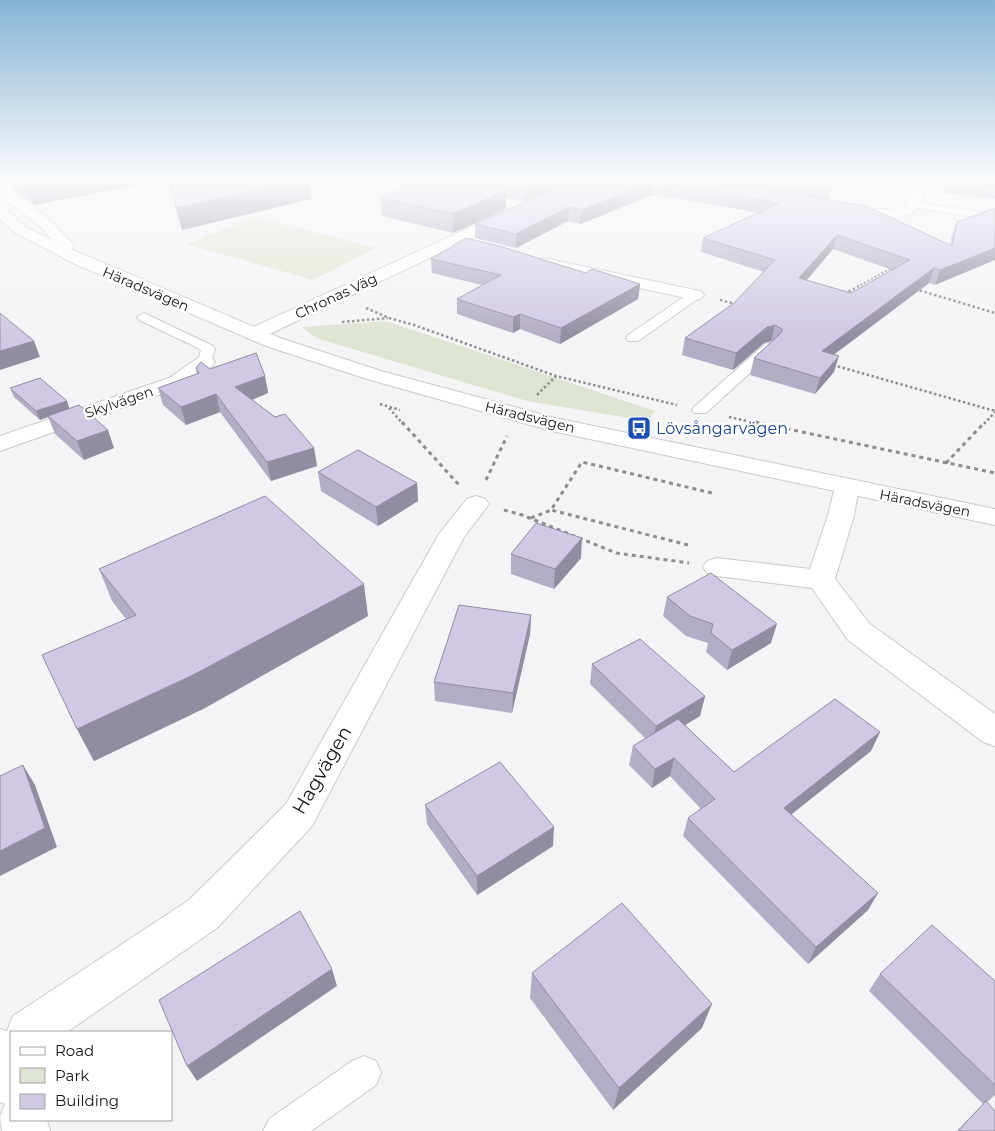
<svg xmlns="http://www.w3.org/2000/svg" width="995" height="1131" font-family="Montserrat,sans-serif">
  <style>
    .green { fill: #dee4d2 }
    .lines { fill: none; stroke-linecap: round; stroke-linejoin: round }
    .service-casing { stroke: #cac9cc; stroke-width: 2 }
    .minor-casing { stroke: #cac9cc; stroke-width: 2 }
    .tertiary-casing { stroke: #cac9cc; stroke-width: 2 }
    .path-far2 { stroke: #8d8d8f; stroke-width: 2; stroke-dasharray: 2 2; stroke-linecap: butt }
    .path-far1 { stroke: #8d8d8f; stroke-width: 2.5; stroke-dasharray: 2.5 2.5; stroke-linecap: butt }
    .path { stroke: #8d8d8f; stroke-width: 3; stroke-dasharray: 4 4; stroke-linecap: butt }
    .service { fill: #fff; fill-rule: evenodd }
    .minor { fill: #fff; fill-rule: evenodd }
    .tertiary { fill: #fff; fill-rule: evenodd }
    .wall { fill: #b3acc5; fill-rule: evenodd }
    .shaded-wall { fill: #928ca0 }
    .building { fill: #d0c8e5; stroke: #928ca0; fill-rule: evenodd }
    .labels { text-anchor: middle; dominant-baseline: central; stroke-width: 5; stroke-linejoin: round; paint-order: stroke }
    .far-street-label { font-size: 14px; fill: #151516; stroke: #fff }
    .transit-label { font-size: 16px; fill: #164399; stroke: #fff; text-anchor: start }
    .near-street-label { font-size: 19px; fill: #151516; stroke: #fff }
  </style>
  <rect width="100%" height="100%" fill="#f4f3f6"/>
  <path class="green" d="M254,217l122,31 -63,32 -126,-36z
    M386,321l269,90 -7,10 -121,-20 -211,-63 -14,-11z"/>
  <g class="lines">
    <g class="service-casing">
      <path id="service" d="M800,181h21l15,3 2,2 -5,3 -28,-5z
        M913,202l82,12v6l-86,-13v-4z
        M695,291l6,4 -2,3 -61,43h-10l-2,-3 2,-3 63,-43z
        M144,313l69,33 2,3 -5,16h-10l-2,-3 3,-12 -7,-4 -55,-26 -2,-3z
        M770,343l7,4 -2,3 -69,63h-12l-2,-3 2,-3 71,-63z
        M364,1056l12,5 5,12 -5,12 -65,46h-48l6,-12 83,-58z"/>
    </g>
    <g class="minor-casing">
      <path id="minor" d="M402,181h25l99,22 5,1 2,3 -2,3 -270,128 -7,2 -7,-2 -2,-4 2,-4 265,-122 -103,-23z
        M914,181h14c-4,9 -5,22 -12,29 -15,13 -53,7 -71,4l-5,-1 -2,-3 2,-3 5,-1c13,1 53,8 61,-3 5,-5 6,-15 8,-22z
        M544,258l151,32 6,1 3,4 -3,4 -6,1 -157,-34 -2,-3 2,-3z
        M205,356l7,2 3,4 -3,4 -29,20 -183,65v-15l169,-58 29,-20z
        M847,480l9,2 3,5 -5,28 -19,64 35,45 125,90v32l-12,-4 -135,-102 -36,-52 -95,-12 -10,-3 -4,-6 4,-6 10,-3 93,11 18,-54 7,-28 3,-5z
        M476,496l9,3 4,5 -25,33 -152,289 -95,102 -150,104h-56v88h36l3,11h-48l-2,-14 5,-13 -5,-2v-73l7,2 6,-15 176,-116 97,-96 153,-270 28,-35z"/>
    </g>
    <g class="tertiary-casing">
      <path id="tertiary" d="M0,184l5,1 45,35 22,23 2,3 -3,3 209,89 101,33 174,47 440,91v16l-443,-94 -185,-52 -101,-33 -191,-82 -61,-32 -14,-13v-12l5,1 19,18 28,14 -12,-14 -40,-31z"/>
    </g>
    <path class="path-far2" d="M857,287l36,-20"/>
    <path class="path-far1" d="M915,289l80,24
      M844,294l15,-8
      M720,300l16,4
      M366,308l23,10 25,7 142,51 121,29
      M342,322l46,-4
      M833,365l162,46
      M537,395l19,-19
      M380,404l20,6
      M389,408l14,16
      M729,417l32,7
      M984,424l11,-12"/>
    <path class="path" d="M402,422l57,63
      M755,422l240,51
      M946,463l39,-41
      M486,480l21,-44
      M504,510l18,5 94,38 73,10
      M531,518l20,-8
      M688,545l-137,-35 31,-48 130,31"/>
    <use href="#service" class="service"/>
    <use href="#minor" class="minor"/>
    <use href="#tertiary" class="tertiary"/>
  </g>
  <path class="wall" d="M10,181h148l-124,24 -21,-16z
    M416,181h395l20,9 -3,10 122,45 2,-10 5,-13 38,-14 -60,77 -6,-2 -94,71 -1,18 -19,22 -65,-19 4,-17 18,-16 -1,-1 -7,2 -31,27 -51,-15 3,-17 49,-35 30,-31 -63,-20 2,-14 55,-25 -88,-16 -2,1 -16,-3 -72,29 -12,-3 -52,27 -41,-10v-14l98,-41h-3l-45,18 -19,-4v12l-53,24 -71,-17 -2,-19zM833,249l59,21 -41,23 -45,-13z
    M854,181h31l-2,4z
    M946,181h49v18l-51,-6z
    M431,259l155,14 54,11 -2,15 -78,45 -40,-15 -7,4 -56,-19v-15l25,-14 -50,-12z
    M196,368l69,8 3,17 -16,7 62,48 3,18 -46,15 -51,-69 -34,13 -23,-20 -5,-17 39,-14z
    M10,388l59,20 45,40 -30,12 -29,-26 -7,-17 -8,3 -26,-23z
    M318,472l99,11 1,18 -40,25 -57,-35z
    M511,554l70,4 -27,31 -43,-15z
    M99,569l269,47 -165,93 -109,52 -17,-32 49,-110 -14,-18z
    M667,597l104,46 -44,27 -21,-18 2,-9 -22,-7 -23,-20z
    M531,615l-1,19 -18,79 -77,-12 -1,-19z
    M592,664l113,32 -5,20 -15,9 49,47 146,-40 -9,19 -80,63 87,79 -10,17 -60,54 -125,-128 5,-18 13,-9 -31,-33 -18,12 -23,-23 4,-19 12,-8 -55,-54z
    M425,805l128,41 -76,49 -50,-71z
    M532,973l170,55 -89,82 -83,-112z
    M880,974l115,7v114l-8,7 8,29h-38l26,-27 -114,-113z"/>
  <path class="shaded-wall" d="M45,181h113l-124,24 -7,-21z
    M296,181h14l2,18 -130,31 -6,-22z
    M544,181h26v2l-45,18v-13z
    M653,182l-1,13 -72,29 1,-14z
    M672,184l-2,13 -2,1 1,-13z
    M506,190v19l-53,24v-19z
    M569,207l-1,14 -52,27v-14z
    M837,235l-4,14 -37,44 3,-15z
    M995,248v12l-60,25 5,-15z
    M934,268l-5,15 -112,84 5,-16z
    M640,284l-2,15 -78,45 1,-16z
    M520,314v15l-7,4v-16z
    M775,325l-4,16 -7,2 -31,27 3,-17 31,-26z
    M34,341l6,16 -40,13v-19z
    M839,356l-5,16 -19,22 5,-16z
    M265,376l3,17 -29,12 -4,-18z
    M216,394l4,18 -34,13 -5,-18z
    M67,401l3,9 -22,6v1l-8,3 -4,-9z
    M108,430l6,18 -30,12 -7,-19z
    M314,448l3,18 -46,15 -4,-19z
    M417,483l1,18 -40,25 -2,-19z
    M582,538l-1,20 -27,31 1,-20z
    M364,584l4,32 -165,93 -109,52 -17,-32z
    M531,615l-1,19 -18,79 1,-20z
    M777,624l-6,19 -44,27 5,-20z
    M705,696l-5,20 -48,29 4,-19z
    M880,732l-9,19 -94,75 7,-18z
    M674,758l-4,18 -18,12 3,-19z
    M23,765l12,20 22,62 -57,29v-25z
    M554,827l-1,19 -76,49v-19z
    M878,893l-10,17 -60,54 8,-17z
    M332,969l5,17 -140,95 -10,-15z
    M712,1004l-10,24 -89,82 6,-22z"/>
  <path class="building" d="M23,181h22l-18,3z
    M170,181h126l-120,27z
    M416,181h45l45,9 -53,24 -73,-17z
    M492,181h52l-19,7z
    M580,181h136l150,25 86,40 5,-24 38,-14v40l-55,22 -6,-2 -112,83 17,5 -19,22 -66,-20 28,-26v-3l-7,-4 -8,2 -31,26 -51,-15 49,-35 41,-43 -72,-22 76,-35 -107,-19 -3,1 -16,-3 -72,28 -12,-3 -53,27 -41,-10 57,-25zM837,235l73,25 -59,33 -52,-15z
    M782,181h29l20,9z
    M959,181h36v4z
    M466,238l33,8 87,27 6,-4 48,15 -79,44 -41,-14 -7,3 -56,-18 44,-24 -70,-16z
    M0,313l34,28 -34,10z
    M256,353l9,23 -30,11 40,30 10,-3 29,34 -47,14 -51,-68 -35,13 -23,-19 41,-15 -3,-5 5,-6 9,7z
    M40,378l27,23 -31,10 -26,-23z
    M79,405l29,25 -31,11 -29,-25z
    M358,450l59,33 -41,24 -58,-35z
    M265,496l99,88 -173,92 -114,53 -35,-74 94,-40 -37,-46z
    M536,523l46,15 -27,31 -44,-15z
    M711,573l66,51 -45,26 -21,-17 2,-9 -23,-8 -23,-19z
    M459,605l72,10 -18,78 -79,-11z
    M640,639l65,57 -49,30 -64,-62z
    M835,699l45,33 -96,76 94,85 -62,54 -128,-129 27,-19 -41,-41 -19,11 -22,-23 45,-27 56,53z
    M500,762l54,65 -77,49 -52,-71z
    M23,765l22,63 -45,23v-75z
    M622,903l90,101 -93,84 -87,-115z
    M300,911l32,58 -145,97 -28,-66z
    M932,925l63,56v104l-115,-111z
    M986,1101l9,10v20h-37z"/>
  <linearGradient id="sky" x2="0" y2="1"><stop stop-color="#85b4d6"/><stop offset="0.53" stop-color="#fafafb"/><stop offset="1" stop-color="#fafafb" stop-opacity="0"/></linearGradient>
  <rect width="995" height="339" fill="url(#sky)"/>
  <defs>
    <g id="bus-square" transform="scale(1.25)"><rect x="-9" y="-9" width="18" height="18" rx="4" fill="#1a4fb4" stroke="#fff"/><path d="M-5-6H5V4H4V6H2V4H-2V6H-4V4H-5ZM-3.5-4V0h7V-4ZM-3.5 1.2v1.5H-2V1.2ZM2 1.2v1.5H3.5V1.2Z" fill="#fff"/></g>
  </defs>
  <g fill-rule="evenodd">
    <use href="#bus-square" x="639" y="428"/>
  </g>
  <g class="labels">
    <g class="far-street-label">
      <text transform="translate(146 289) rotate(23)">Häradsvägen</text>
      <text transform="translate(336 296) rotate(-25)">Chronas Väg</text>
      <text transform="translate(119 402) rotate(-19)">Skylvägen</text>
      <text transform="translate(530 417) rotate(14)">Häradsvägen</text>
      <text transform="translate(925 503) rotate(11)">Häradsvägen</text>
    </g>
    <g class="transit-label">
      <text x="656" y="428">Lövsångarvägen</text>
    </g>
    <g class="near-street-label">
      <text transform="translate(322 770) rotate(-60)">Hagvägen</text>
    </g>
  </g>
  <rect x="10" y="1031" width="162" height="90" fill="#ffffff" stroke="#a1a1a2"/>
  <rect x="20" y="1047" width="25" height="8" fill="#ffffff" stroke="#a1a1a2"/>
  <text x="55" y="1056" font-size="15" fill="#151516">Road</text>
  <rect x="20" y="1068" width="25" height="15" fill="#dee4d2" stroke="#a1a1a2"/>
  <text x="55" y="1081" font-size="15" fill="#151516">Park</text>
  <rect x="20" y="1094" width="25" height="15" fill="#d0c8e5" stroke="#a1a1a2"/>
  <text x="55" y="1106" font-size="15" fill="#151516">Building</text>
</svg>
